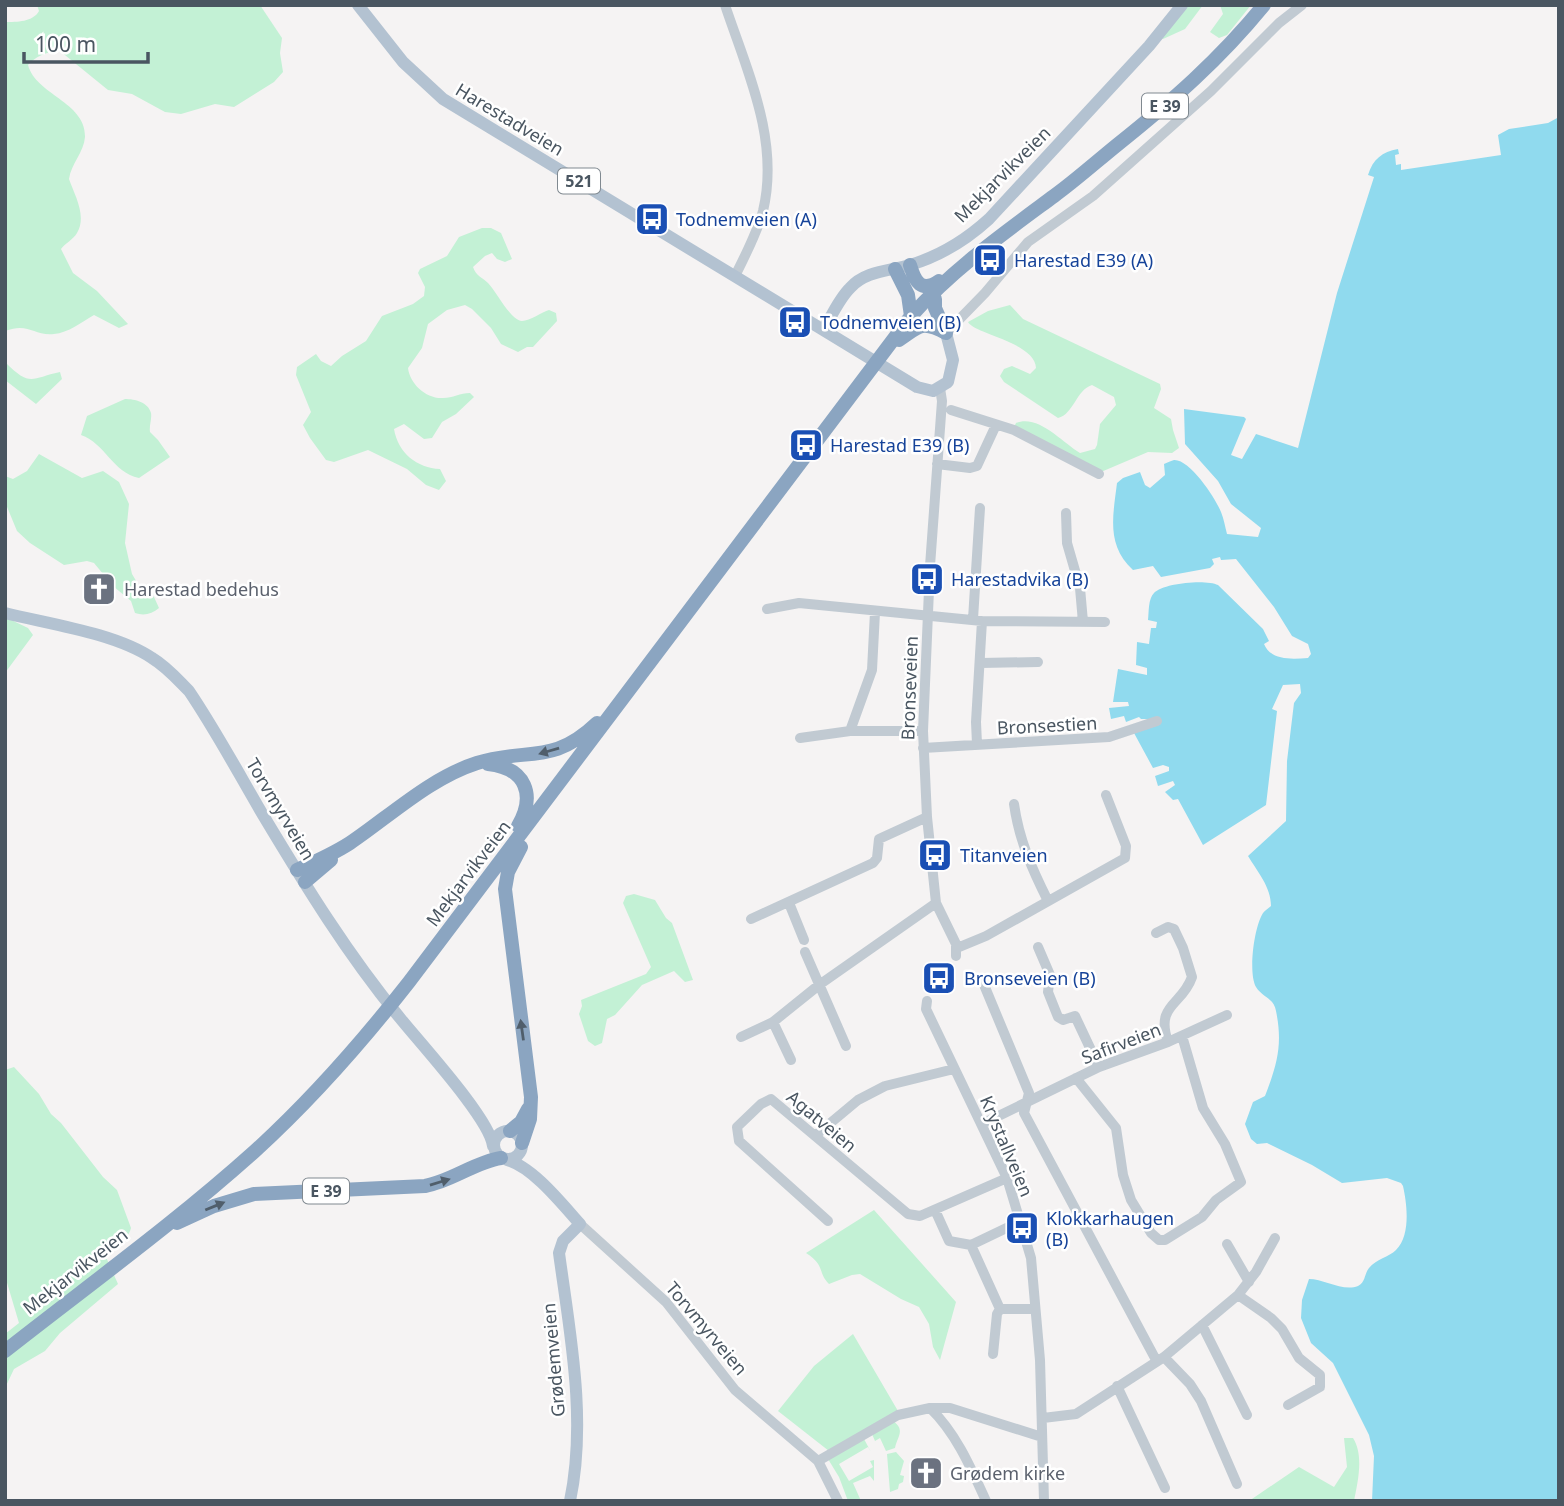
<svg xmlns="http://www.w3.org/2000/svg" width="1564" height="1506" font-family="'Noto Sans',sans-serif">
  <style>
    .green { fill: #c3f1d5 }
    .water { fill: #90daee }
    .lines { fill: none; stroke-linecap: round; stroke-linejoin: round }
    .minor { stroke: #c1cad2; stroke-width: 10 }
    .major { stroke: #b3c2d1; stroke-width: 12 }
    .highway { stroke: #8ba5c1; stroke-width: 14 }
    .oneway { fill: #505e6b }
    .labels { text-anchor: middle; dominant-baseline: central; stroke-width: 5; stroke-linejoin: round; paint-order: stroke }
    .shield { fill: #fff; stroke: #808990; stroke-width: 2 }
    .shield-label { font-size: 16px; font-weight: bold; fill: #4a5661 }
    .street-label { font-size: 18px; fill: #4a5661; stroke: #fff }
    .transit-label { font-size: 18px; fill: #164399; stroke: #fff; text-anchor: start }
    .worship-label { font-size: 18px; fill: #5b616d; stroke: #fff; text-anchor: start }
  </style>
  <rect width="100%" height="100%" fill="#f5f3f3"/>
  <path class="green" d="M37,5h223l22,33 -2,15 3,19 -9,10 -40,25 -19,-3 -34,10 -16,-2 -33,-18 -24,-4 -48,-39c-10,-1 -26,6 -32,14 8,30 58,37 57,72 -1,15 -14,27 -16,42 6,17 18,37 8,54 -4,7 -12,10 -16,16l12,24 24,18 31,33 -9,4 -25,-13c-12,7 -26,18 -40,19 -21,2 -25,-12 -49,-3v-309c12,0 28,0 34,-11z
    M1176,5h27l-18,24 -22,10 -3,-2z
    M1220,5h31l-24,30 -8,3 -9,-6 13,-18z
    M482,228h9l10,5 11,26 -7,3 -8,-3 -5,-6 -7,3 -12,11c3,9 9,10 15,16 9,9 22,37 34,38 8,0 20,-9 27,-11l7,3 1,8 -24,26h-6l-9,5 -17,-8 -10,-16 -19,-19 -7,-4 -18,5 -19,14 -6,24 -14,20c2,16 18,31 35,30 10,0 17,-5 27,-5l4,4 -18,17 -14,8 -10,16 -8,1 -20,-15 -10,5c4,24 23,39 46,40l6,12 -7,9 -13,-5 -19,-16 -39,-19 -34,12 -8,-2 -16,-22 -7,-13 8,-13 -15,-37 1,-8 19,-13 5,7 10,5 11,-10 24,-15 16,-25 31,-12 11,-8 1,-9 -7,-14 2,-4 27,-13 12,-19z
    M1010,305l13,14 137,65 1,5 -7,19 17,11 2,11 6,18 -7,5 -24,-1 -47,20 -87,-45 2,-4c22,-9 46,19 64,30l15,-4 2,-4 3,-21 16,-19 -2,-8 -22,-12c-16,5 -18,29 -34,33l-54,-36 -4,-6 4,-7 8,-3 18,8 6,-6c-1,-26 -62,-34 -68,-46l20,-11z
    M5,362c26,26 26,16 55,10l2,7 -26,25 -31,-24z
    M125,399c10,0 23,3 26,14 1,6 -2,13 -1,19l8,8 12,17 -31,21c-26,-5 -34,-35 -58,-43l6,-19z
    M39,454l43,24 21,-7 16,11 10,22 -4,39 7,31 6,10 16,13 5,11c-7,6 -15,8 -24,5l-4,-12 -18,-15 -19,-23 -7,-2 -23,4 -34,-22 -13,-12 -12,-29v-26l8,3 14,-8z
    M5,617l23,11 5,7 -28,38z
    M634,894l21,6 11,18 6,5 21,57 -8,2 -11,-11 -32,14 -27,30 -8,4 -5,24 -7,3 -7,-5 -9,-27 3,-8 -1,-6 65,-26 5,-7 -28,-64 3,-7z
    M14,1067l25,27 12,20 10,9 42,54 14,13 14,38c-4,15 -18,17 -25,29l12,27 -58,49 -15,18 -31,18 -9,19v-54l14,-11 -14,-47v-206z
    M874,1210l82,92 -16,58 -7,-13 -4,-23 -10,-17 -18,-8 -41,-25 -8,1 -23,9c-12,-12 -3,-18 -23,-31z
    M853,1334l45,77 -69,40 -51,-40 36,-45z
    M893,1421c13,9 4,16 2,27l-9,3 -6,-13 -5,3 -3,-7z
    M1344,1438h9c11,17 5,43 1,63h-105l50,-34 35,20 13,-20z
    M864,1439l7,13 -3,-5 -29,17 10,17 24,-14 -3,-6 4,-1v21l-4,-5 -17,7 8,18h-13l-9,-24 -11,-18z
    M896,1452l8,9 -4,14 4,1 -1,6 -4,2 -1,5 -8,3 -3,-38z"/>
  <path class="water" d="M1559,117v1384h-187l2,-45 -5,-21 -36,-72 -22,-20 -10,-25 1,-18 7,-21c15,0 34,13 49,7 8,-4 6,-12 11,-18 7,-9 20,-11 27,-18 15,-15 11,-46 7,-64l-2,-3 -14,-5 -45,5 -30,-18 -45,-22 -10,1 -6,-5 -6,-15 8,-22 12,-6c12,-31 18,-51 11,-85 -2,-13 -13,-13 -20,-24 -8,-14 -2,-60 7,-74 2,-3 6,-5 8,-7 0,-19 -14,-35 -23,-50l38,-35 1,-60 7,-58 7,-10 -1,-9 -17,1 -11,24 5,2 -11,94 -63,40 -25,-46 -5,1 -8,-8 10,-7 -2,-4 -15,5 -3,-10 14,-5v-4l-6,-2 -10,3 -19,-35 23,-14h-16l-2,-2 -13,5 -2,-6 -13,3 -2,-11 20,-2 -1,-4h-15l5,-33 29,6v-7l-11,-3 1,-23 12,2 2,-16h5l1,-6 -9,-2c1,-8 0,-21 6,-27 9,-10 52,-14 64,-8l45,44 6,12 -5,3c7,17 28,15 44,14l3,-4 -3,-10 -16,-8 -18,-29 -38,-48 -15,1 -1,-3 -8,2 2,5 -4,4 -49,9 -8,-11 -20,4c-27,-25 -20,-54 -16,-87l6,-5 17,-6 5,13 5,3 15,-13 -1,-11c3,-1 6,-3 10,-4 16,-1 42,39 47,52 3,7 4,15 6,22l31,3 3,-9 -30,-24 -13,-23 -33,-37 -1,-35 60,8 2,2 -15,36 11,4 14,-25 42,14 39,-155 37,-116 -6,-2c5,-16 14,-23 30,-26l1,5 -4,1 1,10 5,-1v6l100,-15 -3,-20 11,-6 39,-6z"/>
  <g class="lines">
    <path class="minor" d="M725,5c22,66 55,135 38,206 -6,22 -18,45 -28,65
      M946,333l39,-40 43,-51 65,-46 118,-105 68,-68 23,-18
      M940,388l2,13 -12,165 -7,165 4,86 9,86 20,41v12
      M951,410l63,20 85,44
      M937,464l33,4 7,-2 19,-41
      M1066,513l1,30 13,45 3,34
      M767,609l32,-6 183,18 123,1
      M973,619l7,-111
      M981,663l57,-1
      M850,731l22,-61 3,-58
      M800,738l50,-7h73
      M977,744l-1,-22 6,-101
      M923,748l186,-11 48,-16
      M1014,804c5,36 18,65 34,97
      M789,903l15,37
      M751,919l122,-56 4,-5 2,-19 48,-22
      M1156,933l12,-6 6,2 9,19 9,29c-10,29 -37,27 -24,65
      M1038,947l12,28 -2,17 10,25 5,3 12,-4 24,51
      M957,948l29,-12 139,-78 1,-12 -20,-51
      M805,952l41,94
      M982,980l47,113 -5,20 132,247
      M927,1001l-1,8 81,169 24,80 9,102 4,141
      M773,1022l18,38
      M741,1037l32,-15 46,-37 117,-82
      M1076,1078l40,50 7,47 8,25 20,33 8,7h6l37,-23 14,-17 25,-18 -16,-38 -22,-36 -21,-72
      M982,1124l117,-57 69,-25 59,-27
      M816,1135l42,-35 27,-14 69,-17
      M935,1210l14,31 22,4
      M828,1221l-89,-80 -2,-14 24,-23 10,-5 137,115 12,2 87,-38
      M580,1224l86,78 69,88 83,71 20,40
      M1227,1244l22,38
      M1238,1295l33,23 11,11 17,29 21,17v12l-32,18
      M1000,1309l-29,-64 50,-24
      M1202,1325l45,90
      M993,1354l4,-40 3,-5h35
      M1164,1357l26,27 11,17 36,83
      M1117,1386l48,102
      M930,1408c26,25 41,60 56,93
      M1043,1418l33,-4 88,-57 74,-62 18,-23 19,-34
      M818,1461l80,-46 32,-7h20l92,29"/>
    <path class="major" d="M358,5l45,57 40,37 474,288 16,4 15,-9 5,-22 -7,-27
      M824,329c8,-14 15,-30 26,-41 15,-17 39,-17 60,-23 30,-9 56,-25 79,-46l160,-173 33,-41
      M5,613c44,11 110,20 147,45 15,9 25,21 37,33 27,40 50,83 74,124 42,70 85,140 137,203 20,25 90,101 93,128
      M494 1145a14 14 0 1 1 28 0a14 14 0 1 1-28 0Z
      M507,1160c26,7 55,44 73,64l-17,17 -4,12c11,81 28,167 11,248"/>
    <path class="highway" d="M910,265c5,17 11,28 29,16
      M895,269l13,26 3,21
      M935,299v9l11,25
      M899,340c21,-14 22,-20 47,-7
      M488,764c38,4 48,31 30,62
      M521,847l-13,25 -3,17 26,208 -1,22 -8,24
      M297,870c18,-8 36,-16 53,-27 40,-27 80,-65 127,-80 50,-16 75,3 120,-40
      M305,882l26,-22
      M510,1131l11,-9 7,-13
      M177,1223l37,-17 40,-12 171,-8c27,-5 50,-24 76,-28
      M5,1351c84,-66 171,-129 250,-200 56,-51 107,-109 154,-169l502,-666c42,-47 93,-83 143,-120 22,-16 42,-34 63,-51 55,-44 102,-85 147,-140"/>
  </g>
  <defs><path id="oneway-solid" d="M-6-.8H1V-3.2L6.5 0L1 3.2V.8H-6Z" transform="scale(1.75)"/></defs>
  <g class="oneway">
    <use href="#oneway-solid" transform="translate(549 751) rotate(164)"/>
    <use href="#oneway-solid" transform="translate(522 1030) rotate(-98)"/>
    <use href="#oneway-solid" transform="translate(440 1182) rotate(-17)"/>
    <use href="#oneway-solid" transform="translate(215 1206) rotate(-22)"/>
  </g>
  <defs>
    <g id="bus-square" transform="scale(1.75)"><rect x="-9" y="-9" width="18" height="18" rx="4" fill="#1a4fb4" stroke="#fff"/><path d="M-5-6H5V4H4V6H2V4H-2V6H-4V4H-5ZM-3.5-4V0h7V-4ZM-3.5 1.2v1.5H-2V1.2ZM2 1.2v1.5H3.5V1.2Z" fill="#fff"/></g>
    <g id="church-square" transform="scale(1.75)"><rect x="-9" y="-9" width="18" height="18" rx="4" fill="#6b7280" stroke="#fff"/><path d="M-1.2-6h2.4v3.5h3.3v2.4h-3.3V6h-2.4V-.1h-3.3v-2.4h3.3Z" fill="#fff"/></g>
  </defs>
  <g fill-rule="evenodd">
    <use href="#bus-square" x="652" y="219"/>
    <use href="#bus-square" x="990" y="260"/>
    <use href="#bus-square" x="795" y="322"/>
    <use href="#bus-square" x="806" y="445"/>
    <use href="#bus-square" x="927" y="579"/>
    <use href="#church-square" x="99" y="589"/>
    <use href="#bus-square" x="935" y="855"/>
    <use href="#bus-square" x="939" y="978"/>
    <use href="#bus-square" x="1022" y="1228"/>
    <use href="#church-square" x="926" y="1473"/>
  </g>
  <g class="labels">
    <g class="shield">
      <rect x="1142" y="93.5" width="46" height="25" rx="5"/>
      <rect x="558" y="168.5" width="42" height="25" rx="5"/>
      <rect x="303" y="1178.5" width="46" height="25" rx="5"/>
    </g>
    <g class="shield-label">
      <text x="1165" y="106">E 39</text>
      <text x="579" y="181">521</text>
      <text x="326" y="1191">E 39</text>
    </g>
    <g class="street-label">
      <text transform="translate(510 119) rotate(31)">Harestadveien</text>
      <text transform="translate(1002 174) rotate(-45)">Mekjarvikveien</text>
      <text transform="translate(909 688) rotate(-88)">Bronseveien</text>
      <text transform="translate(1047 725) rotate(-3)">Bronsestien</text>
      <text transform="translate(281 809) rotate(59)">Torvmyrveien</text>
      <text transform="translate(468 873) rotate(-53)">Mekjarvikveien</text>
      <text transform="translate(1121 1043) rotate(-21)">Safirveien</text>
      <text transform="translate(822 1121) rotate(40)">Agatveien</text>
      <text transform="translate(1007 1146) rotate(67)">Krystallveien</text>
      <text transform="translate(75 1271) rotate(-38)">Mekjarvikveien</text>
      <text transform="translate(707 1328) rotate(50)">Torvmyrveien</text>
      <text transform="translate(553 1360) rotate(-95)">Grødemveien</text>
    </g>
    <g class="transit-label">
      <text x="676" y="219">Todnemveien (A)</text>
      <text x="1014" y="260">Harestad E39 (A)</text>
      <text x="820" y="322">Todnemveien (B)</text>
      <text x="830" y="445">Harestad E39 (B)</text>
      <text x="951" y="579">Harestadvika (B)</text>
      <text x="960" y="855">Titanveien</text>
      <text x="964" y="978">Bronseveien (B)</text>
      <text x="1046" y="1218">Klokkarhaugen<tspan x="1046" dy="21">(B)</tspan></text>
    </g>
    <g class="worship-label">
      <text x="124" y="589">Harestad bedehus</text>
      <text x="950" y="1473">Grødem kirke</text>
    </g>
  </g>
  <rect width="1564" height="1506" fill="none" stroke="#4a5661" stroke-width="14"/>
  <path d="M24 52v10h124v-10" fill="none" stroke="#4a5661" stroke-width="3.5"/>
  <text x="35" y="52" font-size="21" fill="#4a5661" stroke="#ffffff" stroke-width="5" paint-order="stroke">100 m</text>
</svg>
